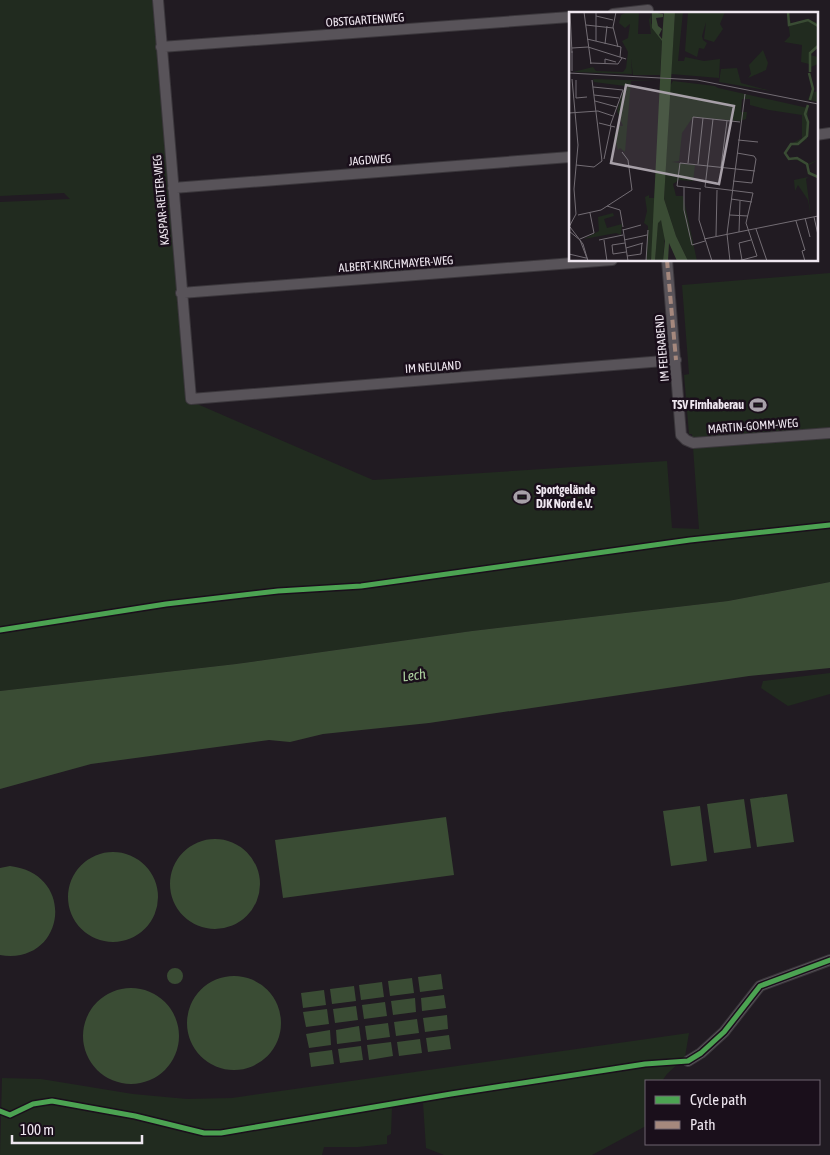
<svg xmlns="http://www.w3.org/2000/svg" width="830" height="1155" font-family="'Asap Condensed',sans-serif">
  <style>
    .green { fill: #212b1f }
    .water { fill: #3a4c34 }
    .lines { fill: none; stroke-linecap: round; stroke-linejoin: round }
    .street-casing { stroke: #3b373c; stroke-width: 12 }
    .street { stroke: #585359; stroke-width: 10 }
    .quiet { stroke: #a5887d; stroke-width: 4; stroke-dasharray: 8 4; stroke-linecap: butt }
    .cycleway-casing { stroke: #1a0f1b; stroke-width: 8 }
    .cycleway { stroke: #4ca352; stroke-width: 5 }
    .labels { text-anchor: middle; dominant-baseline: central; stroke-width: 5; stroke-linejoin: round; paint-order: stroke }
    .street-label { font-size: 12px; fill: #efe7f0; stroke: #1a0f1b }
    .poi-label { font-size: 12px; font-weight: bold; fill: #efe7f0; stroke: #1a0f1b; text-anchor: end }
    .water-label { font-size: 14px; font-style: italic; fill: #afd5a2; stroke: #1a0f1b }
    .inset-river { fill: none; stroke: #3a4c34; stroke-width: 2.5 }
    .inset-road { fill: none; stroke: #736d74; stroke-width: 1 }
    .view { fill: #a7a0a8; fill-opacity: 0.15; stroke: #a7a0a8; stroke-width: 2.5 }
    .inset-edge { fill: none; stroke: #efe7f0; stroke-width: 2.5 }
  </style>
  <rect width="100%" height="100%" fill="#211b22"/>
  <path class="green" d="M0,0h153l35,400 185,80 294,-19 5,67 27,1 -7,-95h-3l-5,-59 5,-1 -7,-89 148,-12v309l-102,19 -256,30 -236,33 -236,27v-489l70,-3 -6,-6 -64,3z
    M830,673v21l-42,12 -27,-18 2,-7z
    M689,1033l-4,24 -18,17 -5,7h-16v45l-54,29h-148l-18,-7 -3,-45 -31,4 -1,27 -4,2v8l-29,3h-34l-2,8h-322l2,-77 39,1 92,15 54,5 45,-1z"/>
  <path class="water" d="M830,582v86l-81,8 -320,47 -106,11 -33,8 -21,-2 -178,24 -91,25v-98l236,-27 236,-33 256,-30z
    M787,794l7,48 -37,5 -7,-48z
    M744,799l7,49 -37,5 -7,-49z
    M700,806l7,55 -36,5 -8,-55z
    M446,817l8,58 -171,23 -8,-58z
    M170 884a45 45 0 1 1 90 0a45 45 0 1 1-90 0Z
    M68 897a45 45 0 1 1 90 0a45 45 0 1 1-90 0Z
    M10,866c68,8 55,100 -10,89v-87z
    M167 976a8 8 0 1 1 16 0a8 8 0 1 1-16 0Z
    M441,974l2,15 -23,3 -2,-15z
    M187 1023a47 47 0 1 1 94 0a47 47 0 1 1-94 0Z
    M412,978l2,15 -24,3 -2,-15z
    M382,982l2,15 -23,3 -2,-15z
    M354,986l2,15 -24,3 -2,-15z
    M83 1036a48 48 0 1 1 96 0a48 48 0 1 1-96 0Z
    M324,990l2,15 -23,3 -2,-15z
    M444,995l2,13 -24,3 -1,-13z
    M415,998l1,14 -23,3 -2,-14z
    M385,1002l2,14 -23,3 -2,-14z
    M356,1006l2,14 -23,3 -2,-14z
    M327,1009l2,15 -23,3 -3,-15z
    M447,1015l1,14 -23,3 -2,-14z
    M417,1019l2,14 -23,3 -2,-14z
    M388,1023l2,14 -23,3 -2,-14z
    M359,1026l2,15 -24,3 -1,-14z
    M330,1030l1,15 -22,3 -3,-14z
    M449,1035l2,14 -23,3 -2,-14z
    M420,1039l2,14 -23,3 -2,-14z
    M391,1042l2,14 -24,4 -2,-15z
    M361,1046l2,14 -23,3 -2,-14z
    M332,1050l2,14 -23,3 -2,-14z"/>
  <g class="lines">
    <g class="street-casing">
      <path id="street" d="M158,0l33,399 485,-39
        M613,14l35,-4
        M161,47l409,-30
        M816,135l14,-2
        M173,188l397,-31
        M667,260l14,175 5,5 7,3 137,-10
        M181,293l431,-33
        M688,1061l13,-8 23,-21 36,-46 70,-26"/>
    </g>
    <use href="#street" class="street"/>
    <path class="quiet" d="M667,260l9,100"/>
    <g class="cycleway-casing">
      <path id="cycleway" d="M0,630l166,-26 112,-13 83,-5 329,-46 140,-15
        M0,1111l10,4 23,-11 19,-3 83,15 69,17h17l230,-39 194,-30 43,-3 13,-8 23,-21 36,-46 70,-26"/>
    </g>
    <use href="#cycleway" class="cycleway"/>
  </g>
  <defs>
    <g id="stadium-bare" transform="scale(1.35)"><path d="M0-5a6.5 5 0 1 0 0 10a6.5 5 0 1 0 0-10ZM-3.5-1.8h7v3.6h-7Z" fill="#a7a0a8" stroke="#1a0f1b" stroke-width="2.5" paint-order="stroke"/></g>
  </defs>
  <g fill-rule="evenodd">
    <use href="#stadium-bare" x="758" y="405"/>
    <use href="#stadium-bare" x="522" y="497"/>
  </g>
  <g class="labels">
    <g class="street-label">
      <text transform="translate(365 20) rotate(-4)">OBSTGARTENWEG</text>
      <text transform="translate(370 160) rotate(-4)">JAGDWEG</text>
      <text transform="translate(161 200) rotate(-95)">KASPAR-REITER-WEG</text>
      <text transform="translate(396 264) rotate(-4)">ALBERT-KIRCHMAYER-WEG</text>
      <text transform="translate(662 348) rotate(-95)">IM FEIERABEND</text>
      <text transform="translate(433 367) rotate(-4)">IM NEULAND</text>
      <text transform="translate(753 426) rotate(-4)">MARTIN-GOMM-WEG</text>
    </g>
    <g class="poi-label">
      <text x="744" y="405">TSV Firnhaberau</text>
      <text x="536" y="490" text-anchor="start">Sportgelände<tspan x="536" dy="14">DJK Nord e.V.</tspan></text>
    </g>
    <g class="water-label">
      <text transform="translate(414 675) rotate(-7)">Lech</text>
    </g>
  </g>
  <g transform="translate(569 12)">
    <rect width="249" height="249" fill="#211b22"/>
    <path d="M58,0h12l-1,22h13l-2,-14 3,-8 -1,11 11,18 -2,34h-27l-2,-16 1,15 -59,-2 20,-5 3,4 27,1 3,-4 2,-16 -6,-11 6,-3 2,-14 -5,4 -6,-5 2,-8zM106,0h8l-5,49h6l1,-4 19,4 16,-2 -1,19 -48,-4zM119,0h37l-5,12 3,5 -9,13 -10,-3 2,-17 -4,14 1,4 4,3 -3,6 -5,-1 -2,9 -12,-6zM218,0l5,13 15,-6 11,4v24l-8,8 8,2v7l-7,3 -1,6 4,19 4,-1v11l-10,-2 4,-12 -3,-24 -8,-2 1,-17 -18,-3 6,-6zM194,38l5,13 -2,7 -18,8 3,-4 -2,-9zM168,56l4,15 30,8 -52,-9 2,-13zM24,67l63,2h-25l-6,71 -5,-4 -2,2 -4,-14 5,-10h4l-6,-15 8,-25 -31,-4zM104,69l42,5 3,2 -1,7 1,-7 90,20 -1,31 -9,6 -5,-1 -7,9 4,5h8l10,6 10,-4 -9,5v6l4,3 -3,2 -4,-11 -9,-5h-8l-4,-5 4,-10 13,-7v-23l-33,-5 -19,-5v-6h-8l-1,13h6l-1,7 -6,2 -47,-4 -11,16 -3,28 -7,1 23,3 -2,16 -14,-1 -6,4 3,12h7l14,65h-9l-12,-25 -12,-37 6,-113zM239,165l-2,2 5,38 -3,-17 -10,-15 -3,6 -1,-11zM87,166l-4,76 -2,7h-4l2,-35 -4,-3 3,-12 -2,-14 4,-2v3h5zM44,201l1,3 -10,3 3,9 15,-4 -1,11 -5,-2 -32,6 15,-8 -1,-14zM89,208h3l4,14 -2,27h-8z" fill="#212b1f"/>
    <path d="M83,0l11,2v3l-7,1 2,8 4,3 -3,6 3,4 2,-27h11l-11,187 12,37 12,25h-11l-8,-18 -1,18h-5l2,-20 -4,-21 -3,3 -3,38h-4l11,-220 -10,-13z" fill="#3a4c34"/>
    <path class="inset-river" d="M219,0l1,13 19,-5 10,6M241,60v-19l8,-7M240,61l4,16 -3,11M239,93l-3,9 3,8 -1,14 -9,8h-7l-6,9 4,6 8,-1 10,6 2,9 9,4"/>
    <path class="inset-road" d="M1,0l2,41M15,0l7,52M47,0l-3,15 5,20M27,4l17,4M17,13l27,3M18,27l34,8 -1,10M27,29v-29M36,32l2,-18M3,36l16,-1 38,12M3,39v20M21,51l28,1 4,-6M36,51v-4l11,3M0,61l128,7 121,24M7,68v18l11,-1M24,75l30,3M25,83l25,3M26,89l22,6M0,101l29,-2 15,5M30,111l16,4M41,114l13,-36M169,128l20,2M35,147l7,-33M119,151l5,-46 47,5M129,152l5,-46M7,153l18,2 8,-6 -10,-81M152,155l6,-46M164,169l19,2 4,-24 -2,-3 -17,-3M115,175v23l8,35 13,-4M136,175l48,6 -7,30 11,33 -19,5M136,175l8,-68M132,177l-24,-3 3,-23 75,8M131,180l-1,28 13,41M162,187l21,3M38,194l13,4 3,17M9,203l23,-5 31,-20 -4,-30 -6,-8M161,203l18,1M245,205l4,18M236,206l5,19M227,209l9,29 -3,1 3,10M0,215l7,-13 -2,-25 4,-44 -6,-66M1,215l13,17 5,17M54,217l5,32M187,217l11,32M54,218l18,-5M0,219l11,9 8,21M170,220l1,-31M147,224l1,-46M11,227l14,-6 -4,-20M135,227l114,-23M30,228l24,-5M35,228l3,21M55,228l23,-5M56,231l-13,2 1,9 13,-2M57,236l17,-5M0,242l17,4M58,244l14,-2 1,-11M173,248l-3,-17 12,-3M77,249l2,-31M161,249l-3,-27 18,-140"/>
    <path class="view" d="M57,73l108,21 -15,78 -108,-21z"/>
    <rect width="249" height="249" class="inset-edge"/>
  </g>
  <rect x="645" y="1080" width="175" height="65" fill="#1a0f1b" stroke="#6f6570"/>
  <rect x="655" y="1096" width="25" height="8" fill="#4ca352" stroke="#6f6570"/>
  <text x="690" y="1105" font-size="15" fill="#efe7f0">Cycle path</text>
  <rect x="655" y="1121" width="25" height="8" fill="#a5887d" stroke="#6f6570"/>
  <text x="690" y="1130" font-size="15" fill="#efe7f0">Path</text>
  <path d="M12 1135v8h130v-8" fill="none" stroke="#efe7f0" stroke-width="2.5"/>
  <text x="20" y="1135" font-size="15" fill="#efe7f0" stroke="#1a0f1b" stroke-width="4" paint-order="stroke">100 m</text>
</svg>
